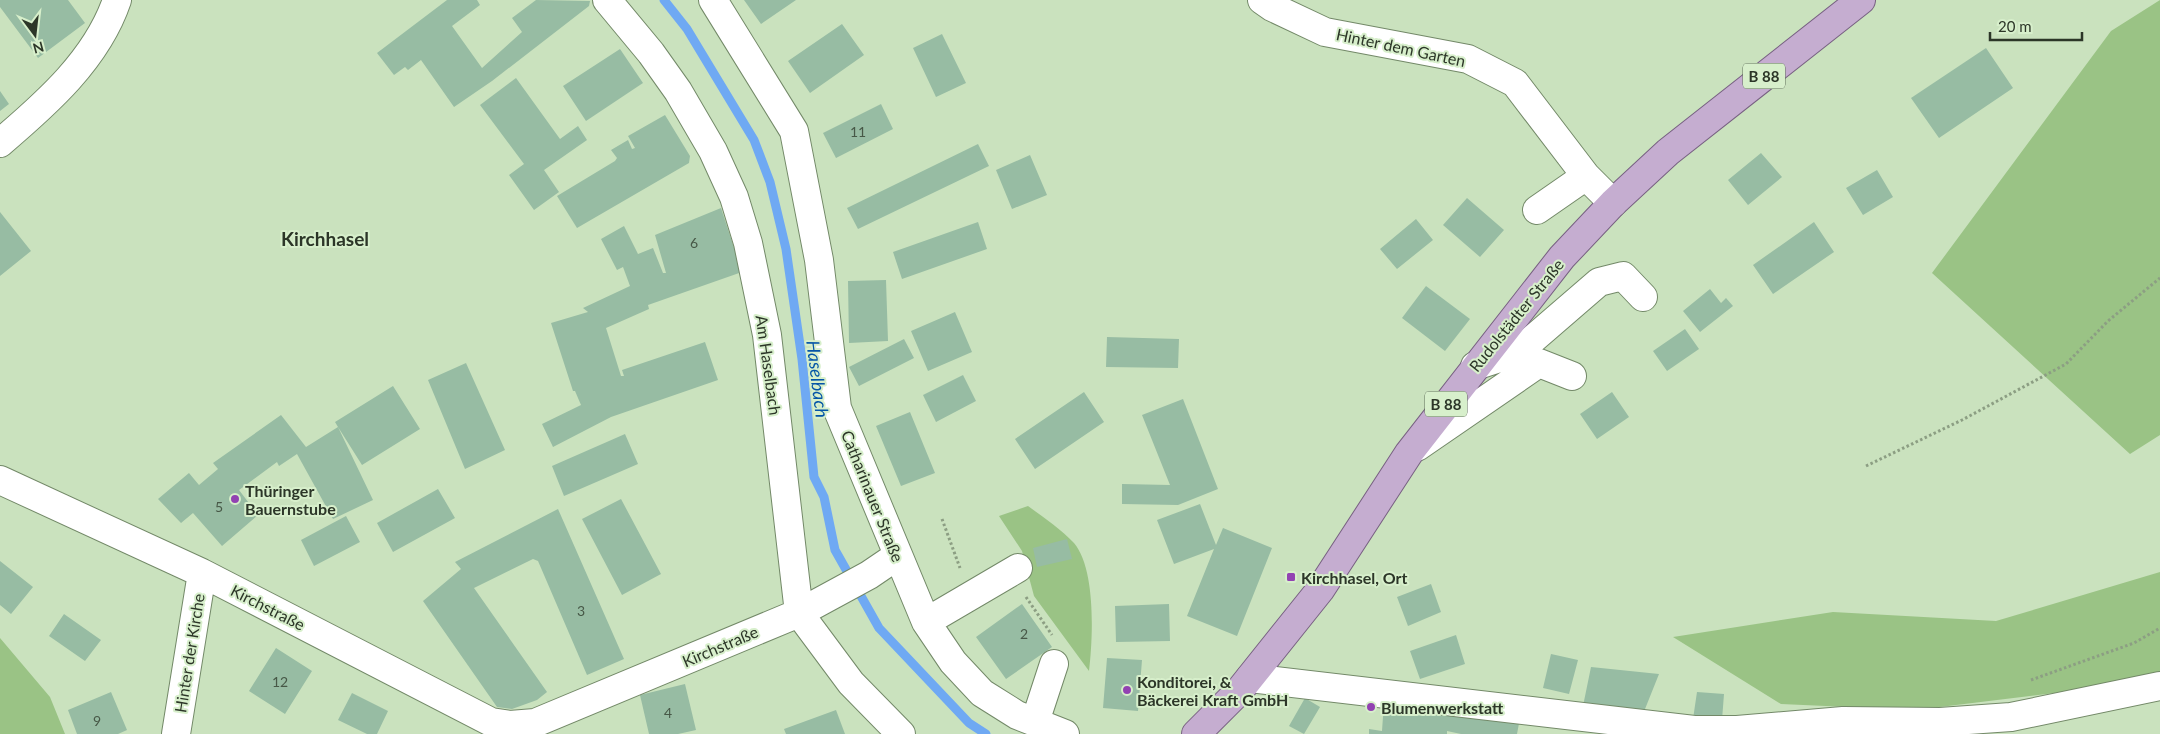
<svg xmlns="http://www.w3.org/2000/svg" width="2160" height="734" font-family="Lato,sans-serif">
  <style>
    .green { fill: #9ac385 }
    .lines { fill: none; stroke-linecap: round; stroke-linejoin: round }
    .stream { stroke: #6fa9f3; stroke-width: 9 }
    .building { fill: #97bca3 }
    .minor-casing { stroke: #738968; stroke-width: 30 }
    .major-casing { stroke: #776081; stroke-width: 30 }
    .path { stroke: #8c9e83; stroke-width: 3; stroke-dasharray: 2.5 2.5; stroke-linecap: butt }
    .minor { stroke: #fff; stroke-width: 28 }
    .major { stroke: #c5add0; stroke-width: 28 }
    .poi-dot { fill: #9242b2; stroke: #d7efcb; stroke-width: 2 }
    .labels { text-anchor: middle; dominant-baseline: central; stroke-width: 4; stroke-linejoin: round; paint-order: stroke }
    .number-label { font-size: 14px; fill: #475847 }
    .shield { fill: #d7efcb; stroke: #5f6e59; stroke-width: 1 }
    .shield-label { font-size: 15px; font-weight: bold; fill: #2c3628 }
    .street-label { font-size: 16px; fill: #2c3628; stroke: #d7efcb }
    .poi-label { font-size: 16px; font-weight: bold; fill: #2c3628; stroke: #d7efcb; text-anchor: start }
    .water-label { font-size: 18px; font-style: italic; fill: #0455a7; stroke: #d7efcb }
    .quarter-label { font-size: 19px; font-weight: bold; fill: #2c3628; stroke: #d7efcb }
  </style>
  <rect width="100%" height="100%" fill="#cae2be"/>
  <path class="green" d="M2160,0v435l-30,19 -198,-181 179,-242z
    M1028,506c15,11 33,23 46,37 22,26 19,95 15,128l-55,-75 -12,-45 -23,-35z
    M2160,572v108l-245,30 -134,-6 -108,-67 160,-25 163,9z
    M0,638l50,59 15,37h-65z"/>
  <g class="lines">
    <path class="stream" d="M664,0l23,29 67,111 16,42 16,67 16,110 12,118 10,20 11,53 44,78 90,95 17,11"/>
  </g>
  <path class="building" d="M0,0h68l17,23 -47,35 -38,-51z
    M447,0h30l3,5 -28,21 30,42 40,-36 -10,-14 24,-18 54,1 -1,5 -97,75 -38,26 -33,-47 -13,10 -3,-3 -11,8 -17,-22z
    M744,0h52l-35,24z
    M842,24l22,31 -54,38 -22,-32z
    M942,34l24,49 -30,14 -23,-49z
    M1986,48l27,40 -74,50 -28,-40z
    M620,49l23,34 -57,38 -23,-35z
    M516,78l44,61 18,-13 9,14 -43,30 15,22 -25,18 -25,-35 15,-11 -44,-59z
    M0,91l9,13 -9,7z
    M881,104l12,25 -57,29 -13,-25z
    M665,115l25,41 -1,7 -112,65 -20,-32 58,-35 2,-3 -6,-8 17,-10 4,9 3,-1 -7,-12z
    M978,144l11,22 -131,63 -11,-21z
    M1761,153l21,24 -34,28 -20,-25z
    M1030,155l17,40 -35,14 -16,-39z
    M1877,170l16,27 -30,18 -17,-27z
    M1467,198l37,32 -24,27 -37,-32z
    M721,208l21,64 -94,33 1,4 -43,19 15,48h3l-2,-6 83,-28 13,38 -107,37 -58,30 -11,-23 39,-19 -6,-14h-2l-22,-68 37,-11 -5,-4 47,-22 -7,-19 -6,3 -16,-31 23,-13 14,28 15,-6 10,25h3l-11,-38z
    M0,212l31,39 -31,25z
    M1416,219l17,21 -36,29 -17,-20z
    M978,222l9,27 -85,30 -9,-27z
    M1814,222l20,30 -61,42 -20,-29z
    M886,280l2,61 -39,2 -1,-62z
    M1426,286l44,33 -25,32 -43,-33z
    M1710,289l11,14 5,-5 7,8 -33,26 -17,-21z
    M955,312l17,40 -44,19 -17,-40z
    M1685,329l14,20 -32,22 -14,-20z
    M1107,337l72,2 -1,29 -72,-1z
    M904,339l10,19 -55,28 -10,-19z
    M466,363l39,87 -40,19 -37,-89z
    M963,375l13,26 -40,21 -13,-27z
    M393,386l27,43 -58,36 -24,-38 35,73 -40,19 -36,-65 -18,12 -2,-4 -38,28 19,25 -36,31 -29,-33 -12,10 -23,-24 31,-26 10,12 19,-16 -5,-6 68,-48 25,32 32,-20 -3,-5z
    M1084,392l20,30 -69,47 -20,-30z
    M1612,392l17,25 -32,22 -17,-25z
    M1183,399l35,90 -40,16 -56,-1v-20l48,1 -28,-70z
    M910,412l25,61 -34,13 -25,-60z
    M625,434l13,30 -74,32 -12,-30z
    M438,489l17,29 -62,34 -16,-29z
    M621,499l40,75 -39,21 -40,-76z
    M1200,504l16,41 7,-17 49,20 -35,88 -50,-20 27,-67 -40,15 -17,-44z
    M558,509l66,150 -37,16 -49,-114 -5,-2 -59,29 73,104 -10,8 -25,9 -15,-2 -74,-106 38,-32 -6,-7z
    M346,516l14,26 -46,24 -13,-26z
    M1067,539l5,20 -35,8 -4,-19z
    M0,561l33,26 -22,27 -11,-9z
    M1431,584l10,28 -33,14 -11,-29z
    M1022,604l30,43 -46,32 -30,-42z
    M1169,604l1,37 -54,1 -1,-36z
    M64,614l37,26 -16,21 -36,-25z
    M1456,635l9,29 -45,15 -10,-28z
    M276,648l36,23 -27,43 -36,-23z
    M1551,654l27,6 -9,34 -26,-6z
    M1107,658l35,2 -4,51 -35,-3z
    M1591,667l68,7 -16,40 -60,-8z
    M685,684l11,46 -18,4h-29l-9,-39z
    M111,692l16,38 -9,4h-41l-9,-24z
    M1697,692l27,2 -2,26 -29,-1z
    M352,693l36,18 -11,23h-10l-29,-14z
    M1305,698l15,9 -16,27 -15,-8z
    M1384,702l136,16 -3,16h-56l-14,-3v3h-78v-5l13,2z
    M836,710l9,24h-59l-2,-5z"/>
  <g class="lines">
    <g class="minor-casing">
      <path id="minor" d="M607,0l44,53 27,38 35,60 21,46 14,46 19,92 32,278 52,70 50,51
        M713,0l81,131 25,129 18,148 89,214 27,40 29,31 35,22 48,19
        M1262,0l10,7 53,25 143,27 47,24 71,93
        M0,143c47,-40 97,-84 117,-143
        M1537,210l49,-34 27,27
        M1475,366l43,-14 81,-70 24,-6 20,21
        M1417,447l122,-84 33,13
        M0,480l202,93 289,149 19,3 25,-2 264,-110 70,-38 28,-19
        M926,622l92,-54
        M1250,678l444,52h43l106,-9 97,1 71,-5 149,-31
        M1035,722l19,-58
        M176,734l26,-161"/>
    </g>
    <g class="major-casing">
      <path id="major" d="M1196,734l44,-44 80,-100 89,-137 153,-196 51,-54 55,-51 193,-152"/>
    </g>
    <path class="path" d="M1866,466l96,-46 104,-56 42,-43 52,-43
      M942,519l18,49
      M1026,597l26,38
      M2031,680l103,-37 26,-15"/>
    <use href="#minor" class="minor"/>
    <use href="#major" class="major"/>
  </g>
  <g class="poi-dot">
    <circle cx="235" cy="499" r="5"/>
    <rect x="1286" y="572" width="10" height="10" rx="2.5"/>
    <circle cx="1127" cy="690" r="5"/>
    <circle cx="1371" cy="707" r="5"/>
  </g>
  <g class="labels">
    <g class="number-label">
      <text x="858" y="131">11</text>
      <text x="694" y="242">6</text>
      <text x="219" y="506">5</text>
      <text x="581" y="610">3</text>
      <text x="1024" y="633">2</text>
      <text x="280" y="681">12</text>
      <text x="668" y="712">4</text>
      <text x="97" y="720">9</text>
    </g>
    <g class="shield">
      <rect x="1743" y="63.5" width="42" height="25" rx="4"/>
      <rect x="1425" y="391.5" width="42" height="25" rx="4"/>
    </g>
    <g class="shield-label">
      <text x="1764" y="76">B 88</text>
      <text x="1446" y="404">B 88</text>
    </g>
    <g class="street-label">
      <text transform="translate(1401 47) rotate(12)">Hinter dem Garten</text>
      <text transform="translate(1516 315) rotate(-51)">Rudolstädter Straße</text>
      <text transform="translate(769 365) rotate(82)">Am Haselbach</text>
      <text transform="translate(873 496) rotate(68)">Catharinauer Straße</text>
      <text transform="translate(268 607) rotate(27)">Kirchstraße</text>
      <text transform="translate(720 646) rotate(-23)">Kirchstraße</text>
      <text transform="translate(189 653) rotate(-81)">Hinter der Kirche</text>
    </g>
    <g class="poi-label">
      <text x="245" y="490">Thüringer<tspan x="245" dy="18">Bauernstube</tspan></text>
      <text x="1301" y="577">Kirchhasel, Ort</text>
      <text x="1137" y="681">Konditorei, &amp;<tspan x="1137" dy="18">Bäckerei Kraft GmbH</tspan></text>
      <text x="1381" y="707">Blumenwerkstatt</text>
    </g>
    <g class="water-label">
      <text transform="translate(818 379) rotate(83)">Haselbach</text>
    </g>
    <g class="quarter-label">
      <text x="325" y="238">Kirchhasel</text>
    </g>
  </g>
  <g transform="translate(35 35) rotate(165)" stroke="#d7efcb" stroke-width="4" paint-order="stroke">
  <path d="M0-4L9 19L0 12L-9 19Z" fill="#2c3628"/>
  <text y="-8" font-size="14" font-weight="bold" text-anchor="middle" fill="#2c3628">N</text>
  </g>
  <path d="M1990 32v8h92v-8" fill="none" stroke="#2c3628" stroke-width="2.5"/>
  <text x="1998" y="32" font-size="15" fill="#2c3628" stroke="#d7efcb" stroke-width="4" paint-order="stroke">20 m</text>
</svg>
